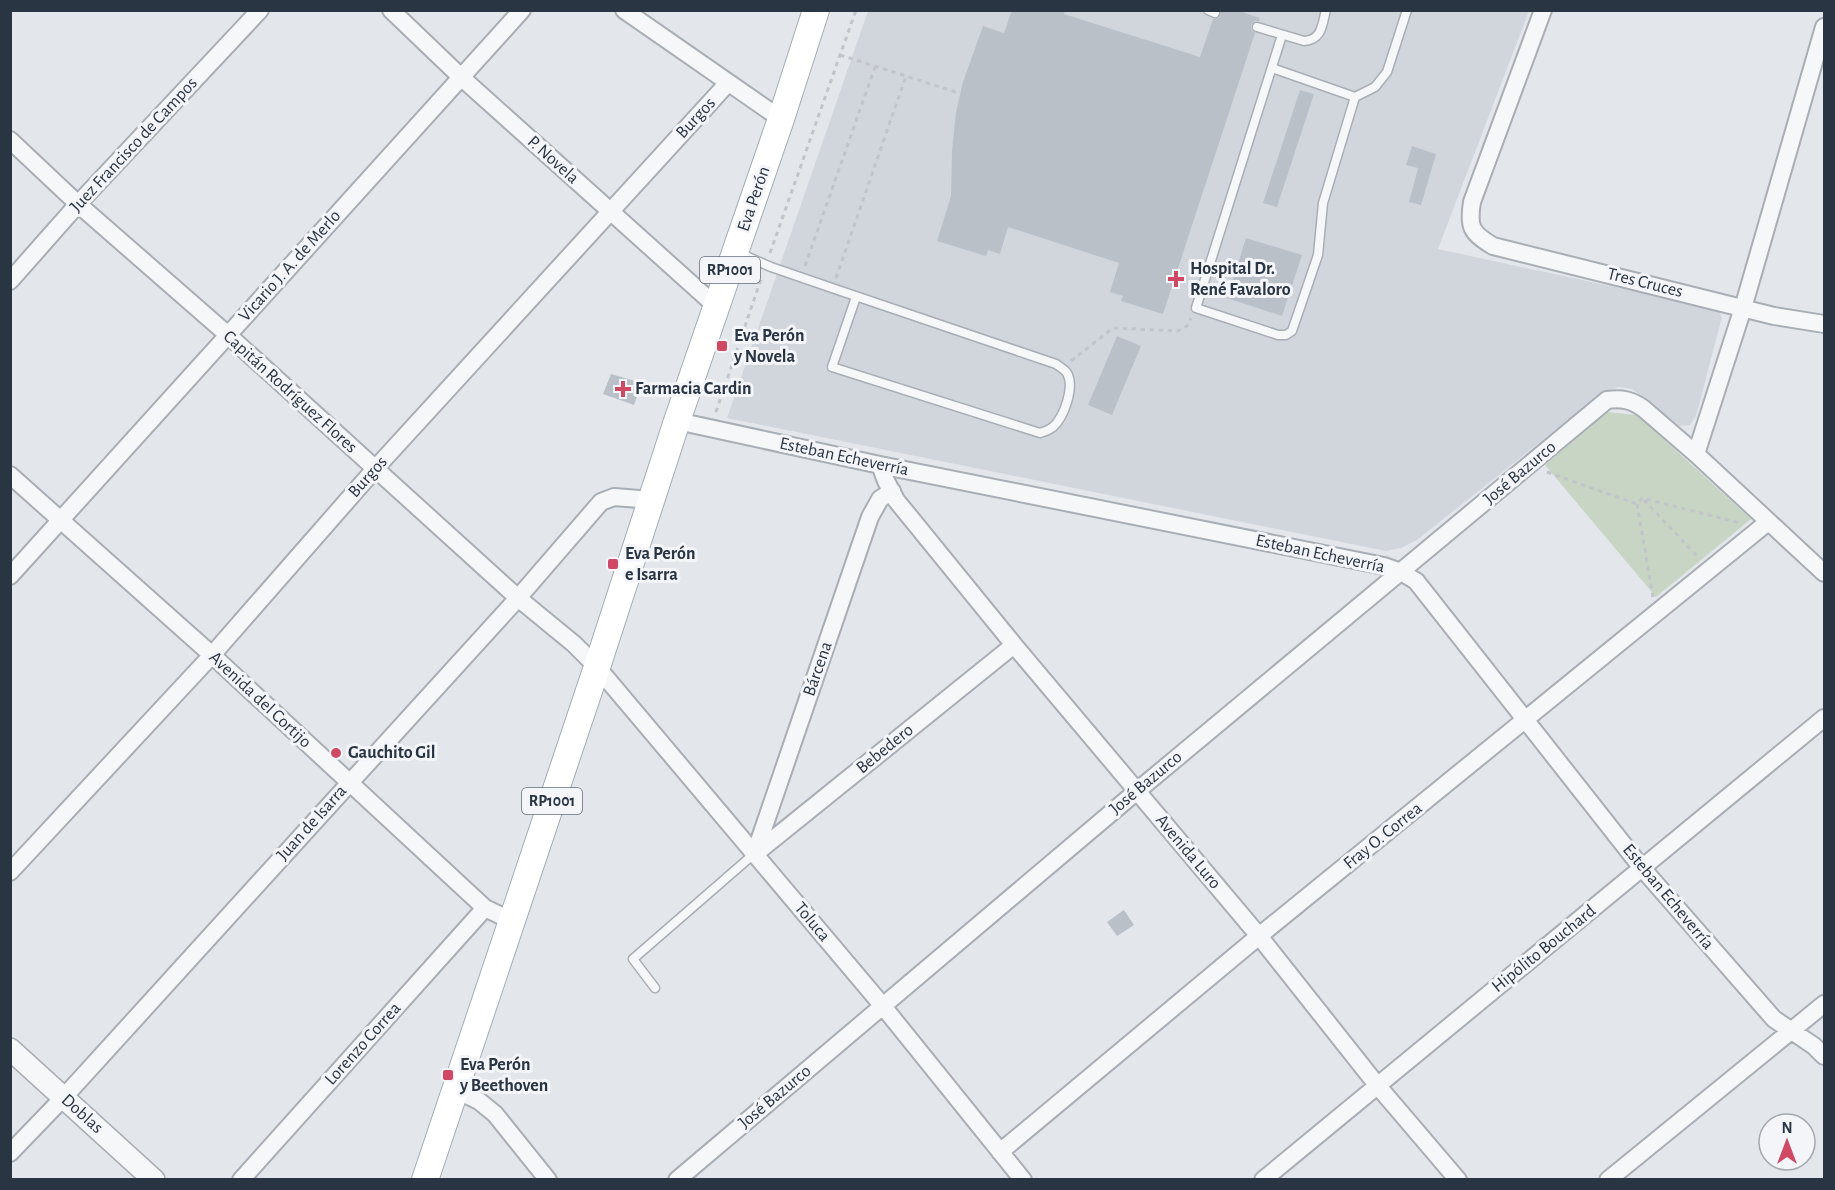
<svg xmlns="http://www.w3.org/2000/svg" width="1835" height="1190" font-family="'Alegreya Sans',sans-serif">
  <style>
    .built { fill: #d1d6dd }
    .green { fill: #c9d5c4 }
    .building { fill: #bac0c8 }
    .lines { fill: none; stroke-linecap: round; stroke-linejoin: round }
    .service-casing { stroke: #a8aeb5; stroke-width: 11 }
    .minor-casing { stroke: #a8aeb5; stroke-width: 20 }
    .tertiary-casing { stroke: #a8aeb5; stroke-width: 24 }
    .primary-casing { stroke: #a2acb7; stroke-width: 28 }
    .path { stroke: #c1c5ca; stroke-width: 3; stroke-dasharray: 4.5 4.5; stroke-linecap: butt }
    .service { stroke: #f6f7f9; stroke-width: 8 }
    .minor { stroke: #f6f7f9; stroke-width: 16 }
    .tertiary { stroke: #f6f7f9; stroke-width: 21 }
    .primary { stroke: #fff; stroke-width: 26 }
    .poi-dot { fill: #cf4965; stroke: #f3f5f8; stroke-width: 2 }
    .labels { text-anchor: middle; dominant-baseline: central; stroke-width: 6; stroke-linejoin: round; paint-order: stroke }
    .shield { fill: #f3f5f8; stroke: #666f79; stroke-width: 1.5 }
    .shield-label { font-size: 16px; font-weight: bold; fill: #2a3543 }
    .street-label { font-size: 18px; fill: #2a3543; stroke: #f3f5f8 }
    .poi-label { font-size: 18px; font-weight: bold; fill: #2a3543; stroke: #f3f5f8; text-anchor: start }
  </style>
  <rect width="100%" height="100%" fill="#e3e7eb"/>
  <path class="built" d="M868,11h661l-91,238 279,60 5,8 -26,99 -6,9 -11,1 -47,-37 -13,-2 -16,5 -186,148 -16,8 -15,3 -659,-133z"/>
  <path class="green" d="M1607,412l30,3 114,104 -95,78 -111,-132z"/>
  <path class="building" d="M1012,10h53l-1,4 136,43 13,-38 6,-1 2,-8h15l24,8 -1,3h-4l-4,4v4l4,4 -92,281 -42,-13 2,-5 -13,-4 9,-29 -111,-36 -8,27 -12,-4 -2,6 -49,-15 14,-45 1,-45 4,-39 7,-30 20,-56 21,7z
    M1300,90l14,4 -37,113 -14,-4z
    M1412,146l24,8 -15,51 -12,-3 9,-34 -12,-3z
    M1246,238l56,17 -20,61 -55,-18z
    M1117,336l24,10 -29,69 -24,-10z
    M611,374l31,9 -8,22 -31,-11z
    M1124,910l10,15 -17,11 -10,-14z"/>
  <g class="lines">
    <g class="service-casing">
      <path id="service" d="M1208,10l7,3
        M1257,27l47,14c18,-1 18,-16 22,-31
        M1272,68l83,29 -32,106 -5,52 -26,76 -6,4h-8l-82,-27 86,-273
        M1355,97l20,-10 12,-15 20,-62
        M739,253l32,14 61,21 224,76c4,3 8,5 11,9 8,14 -3,44 -14,54 -4,3 -9,5 -13,6l-208,-66 24,-70
        M655,988l-22,-29 122,-106"/>
    </g>
    <g class="minor-casing">
      <path id="minor" d="M391,10l71,68 255,229
        M624,10l157,109
        M1543,10l-71,192c-4,25 -1,31 21,44l281,70 50,8
        M10,140l68,64 150,131 290,263 56,46 23,23 285,338 141,175
        M10,281l68,-77 182,-194
        M677,421l203,44 504,101 17,6 15,9 226,287 132,151 40,27 10,10
        M1696,454l47,-146 81,-281
        M880,465l6,16 10,19 118,145 245,291 118,149 81,95
        M10,475l202,180 273,253 27,13
        M10,576l512,-566
        M755,853l115,-336 10,-18 12,-8
        M756,853l258,-208
        M10,872l202,-217 162,-185 353,-386
        M454,1089l25,12 16,13 53,66
        M1000,1152l259,-216 509,-414
        M10,1153l54,-56 454,-499 83,-96 13,-5 38,3
        M241,1180l244,-272
        M677,1180l460,-389 470,-391c15,-2 25,0 37,9l52,45 128,119
        M1263,1180l561,-462
        M1608,1180l216,-176"/>
    </g>
    <g class="tertiary-casing">
      <path id="tertiary" d="M10,1049l144,131"/>
    </g>
    <g class="primary-casing">
      <path id="primary" d="M425,1180l172,-513 80,-246 104,-302 35,-109"/>
    </g>
    <path class="path" d="M840,55l119,38
      M770,253l86,-243
      M805,266l70,-199
      M836,278l70,-202
      M1071,361l42,-33 65,3 9,-5 4,-8
      M716,412l46,-136
      M1547,472l90,32 5,-6 98,25
      M1644,500l55,58
      M1637,504l16,93"/>
    <use href="#service" class="service"/>
    <use href="#minor" class="minor"/>
    <use href="#tertiary" class="tertiary"/>
    <use href="#primary" class="primary"/>
  </g>
  <g class="poi-dot">
    <path d="M1173 270h6v6h6v6h-6v6h-6v-6h-6v-6h6z"/>
    <rect x="716" y="340" width="12" height="12" rx="3"/>
    <path d="M620 380h6v6h6v6h-6v6h-6v-6h-6v-6h6z"/>
    <rect x="607" y="558" width="12" height="12" rx="3"/>
    <circle cx="336" cy="753" r="6"/>
    <rect x="442" y="1069" width="12" height="12" rx="3"/>
  </g>
  <g class="labels">
    <g class="shield">
      <rect x="700" y="257" width="60" height="26" rx="4.5"/>
      <rect x="522" y="788" width="60" height="26" rx="4.5"/>
    </g>
    <g class="shield-label">
      <text x="730" y="270">RP1001</text>
      <text x="552" y="801">RP1001</text>
    </g>
    <g class="street-label">
      <text transform="translate(696 118) rotate(-47)">Burgos</text>
      <text transform="translate(134 145) rotate(-47)">Juez Francisco de Campos</text>
      <text transform="translate(553 160) rotate(42)">P. Novela</text>
      <text transform="translate(754 199) rotate(-71)">Eva Perón</text>
      <text transform="translate(290 266) rotate(-48)">Vicario J. A. de Merlo</text>
      <text transform="translate(1645 283) rotate(14)">Tres Cruces</text>
      <text transform="translate(290 392) rotate(42)">Capitán Rodríguez Flores</text>
      <text transform="translate(844 457) rotate(12)">Esteban Echeverría</text>
      <text transform="translate(1520 473) rotate(-40)">José Bazurco</text>
      <text transform="translate(368 477) rotate(-48)">Burgos</text>
      <text transform="translate(1320 554) rotate(12)">Esteban Echeverría</text>
      <text transform="translate(818 669) rotate(-71)">Bárcena</text>
      <text transform="translate(260 700) rotate(43)">Avenida del Cortijo</text>
      <text transform="translate(885 749) rotate(-39)">Bebedero</text>
      <text transform="translate(1146 783) rotate(-40)">José Bazurco</text>
      <text transform="translate(312 823) rotate(-48)">Juan de Isarra</text>
      <text transform="translate(1383 836) rotate(-39)">Fray O. Correa</text>
      <text transform="translate(1188 852) rotate(50)">Avenida Luro</text>
      <text transform="translate(1668 897) rotate(50)">Esteban Echeverría</text>
      <text transform="translate(812 922) rotate(50)">Toluca</text>
      <text transform="translate(1544 949) rotate(-39)">Hipólito Bouchard</text>
      <text transform="translate(363 1044) rotate(-48)">Lorenzo Correa</text>
      <text transform="translate(775 1097) rotate(-40)">José Bazurco</text>
      <text transform="translate(82 1114) rotate(42)">Doblas</text>
    </g>
    <g class="poi-label">
      <text x="1190" y="269">Hospital Dr.<tspan x="1190" dy="21">René Favaloro</tspan></text>
      <text x="734" y="336">Eva Perón<tspan x="734" dy="21">y Novela</tspan></text>
      <text x="635" y="389">Farmacia Cardin</text>
      <text x="625" y="554">Eva Perón<tspan x="625" dy="21">e Isarra</tspan></text>
      <text x="348" y="753">Gauchito Gil</text>
      <text x="460" y="1065">Eva Perón<tspan x="460" dy="21">y Beethoven</tspan></text>
    </g>
  </g>
  <rect width="1835" height="1190" fill="none" stroke="#2a3543" stroke-width="24"/>
  <g transform="translate(1787 1142)"><circle r="28" fill="#f3f5f8" stroke="#a3a8b0" stroke-width="1.5"/>
  <path d="M0-4.5L10 22L0 15L-10 22Z" fill="#cf4965"/>
  <text y="-9" font-size="16" font-weight="bold" text-anchor="middle" fill="#2a3543">N</text>
  </g>
</svg>
